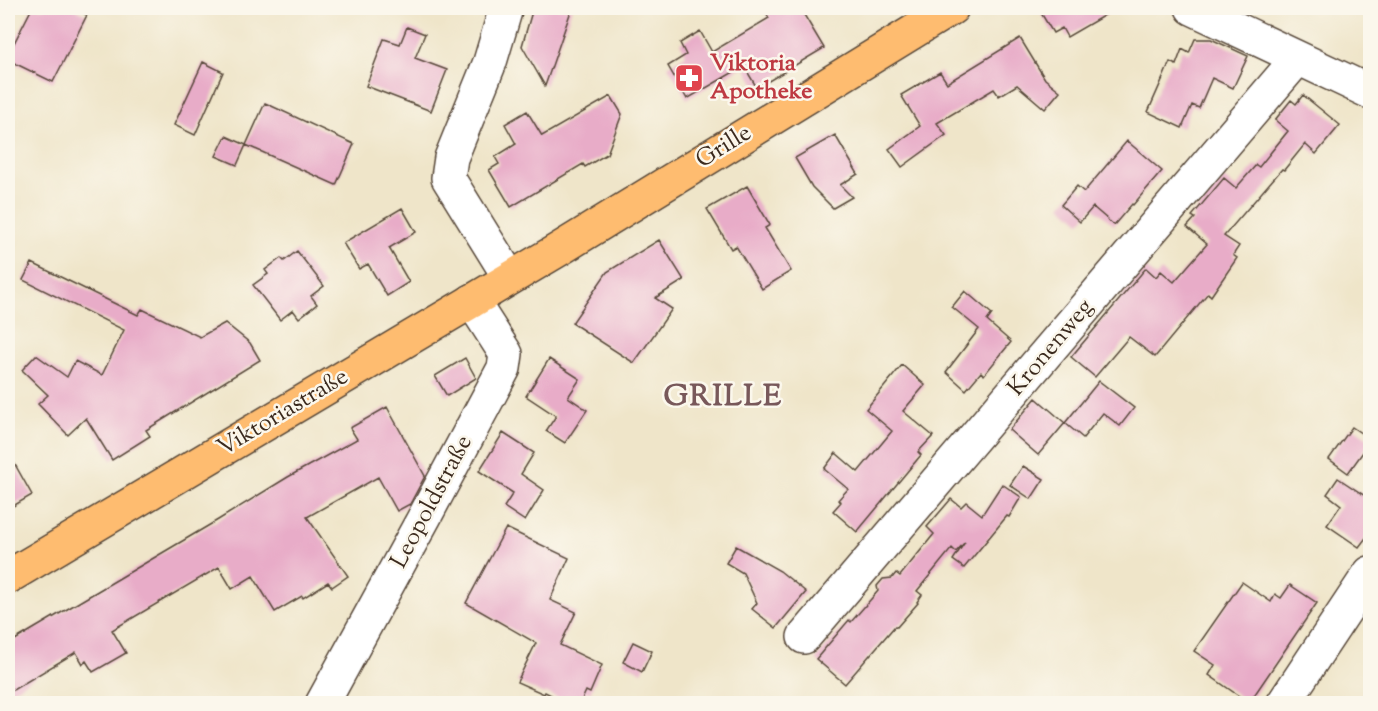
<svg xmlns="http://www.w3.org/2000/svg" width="1378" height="711" font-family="'Sorts Mill Goudy',serif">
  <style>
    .building { fill: #e8acc8 }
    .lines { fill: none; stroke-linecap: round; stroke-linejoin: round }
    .minor-casing { stroke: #564638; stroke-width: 36 }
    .major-casing { stroke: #564638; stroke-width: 36 }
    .minor { stroke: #fff; stroke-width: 33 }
    .major { stroke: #febc70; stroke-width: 33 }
    .labels { text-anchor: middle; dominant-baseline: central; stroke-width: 5; stroke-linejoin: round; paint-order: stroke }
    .health-label { font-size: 24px; font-weight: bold; fill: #be3a42; stroke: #fbf7ec; text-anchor: start }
    .street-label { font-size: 24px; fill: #3b2a1e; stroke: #fbf7ec }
    .district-label { font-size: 30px; font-weight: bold; letter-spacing: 1.5px; fill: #78585a; stroke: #fbf7ec }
  </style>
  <rect width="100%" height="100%" fill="#fbf7ec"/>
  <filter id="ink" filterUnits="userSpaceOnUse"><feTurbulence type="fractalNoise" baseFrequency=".0167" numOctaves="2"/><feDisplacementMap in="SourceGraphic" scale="12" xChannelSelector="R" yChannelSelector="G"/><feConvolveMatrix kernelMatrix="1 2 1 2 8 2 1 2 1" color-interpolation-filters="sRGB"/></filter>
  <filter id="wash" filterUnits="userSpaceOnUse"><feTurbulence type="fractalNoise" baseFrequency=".008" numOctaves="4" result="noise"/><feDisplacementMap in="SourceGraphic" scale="24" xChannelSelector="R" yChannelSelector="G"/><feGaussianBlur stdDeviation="1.35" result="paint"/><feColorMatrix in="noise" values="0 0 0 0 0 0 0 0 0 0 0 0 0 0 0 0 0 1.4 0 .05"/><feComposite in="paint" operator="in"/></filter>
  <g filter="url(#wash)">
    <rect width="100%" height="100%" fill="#efe5c9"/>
    <g id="blocks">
      <path class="building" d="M32,8h41l14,7 -34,67 -45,-22v-5z
        M533,8h39l-27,78 -23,-40z
        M763,8h37l24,40 -67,40 -13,-22 -57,33 -19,-33 18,-11 -6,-12 20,-12 12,21 57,-34z
        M1038,8h79l-50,29 -5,-9 -9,5z
        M407,27l18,7 -10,24 32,12 -16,41 -65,-25 18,-47 16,5z
        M1020,38l25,41 15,12 -15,18 -28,-24 -18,11 -5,-7 -57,34 9,12 -44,32 -13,-18 31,-23 -19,-31 39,-23 7,11z
        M1195,39h16l37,17 -15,32 -21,-10 -13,30 -7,-3 -10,23 -34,-16 22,-50 6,3 6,-16 7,4z
        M203,62l20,10 -28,63 -21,-10z
        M1303,95l37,30 -24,29 -11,-10 -21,26 -2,-1 -58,67 15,10 -6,9 4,3 -26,38 -3,-3 -53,64 -26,-20 -34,40 -24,-20 75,-89 10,9 5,-6 13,11 33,-38 -20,-17 8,-9 -3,-2 32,-38 12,10 20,-23 3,2 29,-36 -13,-11 16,-20 5,4z
        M611,96l11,18 -15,40 -22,13 -2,-3 -72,43 -22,-37 10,-6 -4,-7 21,-13 -11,-20 22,-13 15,25z
        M265,103l89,41 -18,41 -90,-40 -9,20 -21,-9 10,-20 20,9z
        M835,135l23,39 -18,11 12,12 -19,11 -21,-21 -17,-29z
        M1127,141l35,30 -29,34 -1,-1 -18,21 -21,-18 -13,15 -19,-17 16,-19 7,6z
        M747,186l23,39 -5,3 26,43 -29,18 -26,-43 -5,3 -24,-40z
        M402,208l14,24 -27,16 20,34 -22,14 -19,-32 -9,5 -16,-26z
        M659,240l25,40 -29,18 17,11 -38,54 -62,-40 35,-51z
        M297,251l27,35 -13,10 6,8 -18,14 -6,-8 -13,10 -27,-35 15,-11 -3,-4 16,-12 3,3z
        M32,263l106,52 4,-6 58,28 25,-14 25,20 10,17 -114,70 4,6 -38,24 -26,-42 -18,17 -30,-31 10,-9 -26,-25 14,-15 31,22 8,-16 27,14 22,-45 -101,-50z
        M965,291l27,23 -5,7 24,21 -27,33 -3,-3 -15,18 -20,-18 33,-43 -27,-22z
        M465,358l11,20 -29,18 -12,-20z
        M549,359l31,20 -12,18 19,13 -22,33 -19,-12 10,-15 -30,-20z
        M902,365l23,20 -22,26 30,25 -15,16 3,3 -64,77 -24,-21 8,-9 -3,-2 10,-11 -24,-20 12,-16 22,19 34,-41 -26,-22z
        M1099,381l35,27 -14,18 -17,-13 -20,25 -18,-15z
        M1036,398l29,25 -27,32 -29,-25z
        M387,407l38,69 -15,28 -13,7 -19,-34 -71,40 41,59 -16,11 -4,-5 -25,16 -1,-2 -27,16 -22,-36 -21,13 -13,-22 -107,63 14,23 -33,19 -7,-11 -3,3 -7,-12 -68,41v-49l210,-124 70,-43 69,-38 -7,-11z
        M1352,427l19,13v1l-23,32 -19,-14z
        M503,433l31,20 -13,21 23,16 -19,31 -21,-14 9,-14 -34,-22z
        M8,452l24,43 -24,14z
        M1023,466l21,13 -13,20 -21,-14z
        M1338,478l33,22v24l-4,5 2,5 -10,13 -32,-22 14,-20 -14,-11z
        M1002,484l19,13 -12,20 -2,-1 -43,52 -11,-8 12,-18 -9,10 -4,-4 -35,43 5,4 -5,7 1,1 -21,24 -2,-1 -50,58 -29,-25 33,-39 2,2 27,-31 -1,-5 6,-7 9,-1 4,-5 4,3 34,-42 -7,-7 24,-28 10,8 5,-5 16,13z
        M506,528l63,30 -19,42 26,12 -16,33 42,20 -12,28 -4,-2 -6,13h-11l-24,-12 -1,2 -27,-12 19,-39 -70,-40z
        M736,546l44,25 26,21 -30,36 -24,-19 5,-6 -14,-30 -17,-10z
        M1242,582l29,20 4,-8 6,4 9,-13 27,18 -68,100 -40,-28 6,-10 -21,-14z
        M633,642l19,9 -10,21 -19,-10z"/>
    </g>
  </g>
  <g filter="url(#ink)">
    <use href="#blocks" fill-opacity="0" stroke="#564638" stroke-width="1.5"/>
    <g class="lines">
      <g class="minor-casing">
        <path id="minor" d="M506,8l-16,54 -39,96 -3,20 62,100
          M1192,8l178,84
          M804,637l494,-579
          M322,704l103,-188 79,-148 2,-14 -34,-53
          M1283,704l87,-131"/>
      </g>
      <g class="major-casing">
        <path id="major" d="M8,577l550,-327 394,-242"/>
      </g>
      <use href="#minor" class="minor"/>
      <use href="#major" class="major"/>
    </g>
  </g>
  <defs>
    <g id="pharmacy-square" transform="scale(1.5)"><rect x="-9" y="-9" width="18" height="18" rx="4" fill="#e0444e" stroke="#fbf7ec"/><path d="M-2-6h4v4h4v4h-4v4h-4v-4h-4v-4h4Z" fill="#fff"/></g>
  </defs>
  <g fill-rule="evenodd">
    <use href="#pharmacy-square" x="689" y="78"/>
  </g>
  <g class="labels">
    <g class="health-label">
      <text x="710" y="64">Viktoria<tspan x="710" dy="28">Apotheke</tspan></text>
    </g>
    <g class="street-label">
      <text transform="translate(724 147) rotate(-32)">Grille</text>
      <text transform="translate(1051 348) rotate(-50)">Kronenweg</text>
      <text transform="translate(283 413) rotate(-31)">Viktoriastraße</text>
      <text transform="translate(432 502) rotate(-62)">Leopoldstraße</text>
    </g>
    <g class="district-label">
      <text x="723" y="397">GRILLE</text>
    </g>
  </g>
  <rect width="1378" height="711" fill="none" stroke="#fbf7ec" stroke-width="30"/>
</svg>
